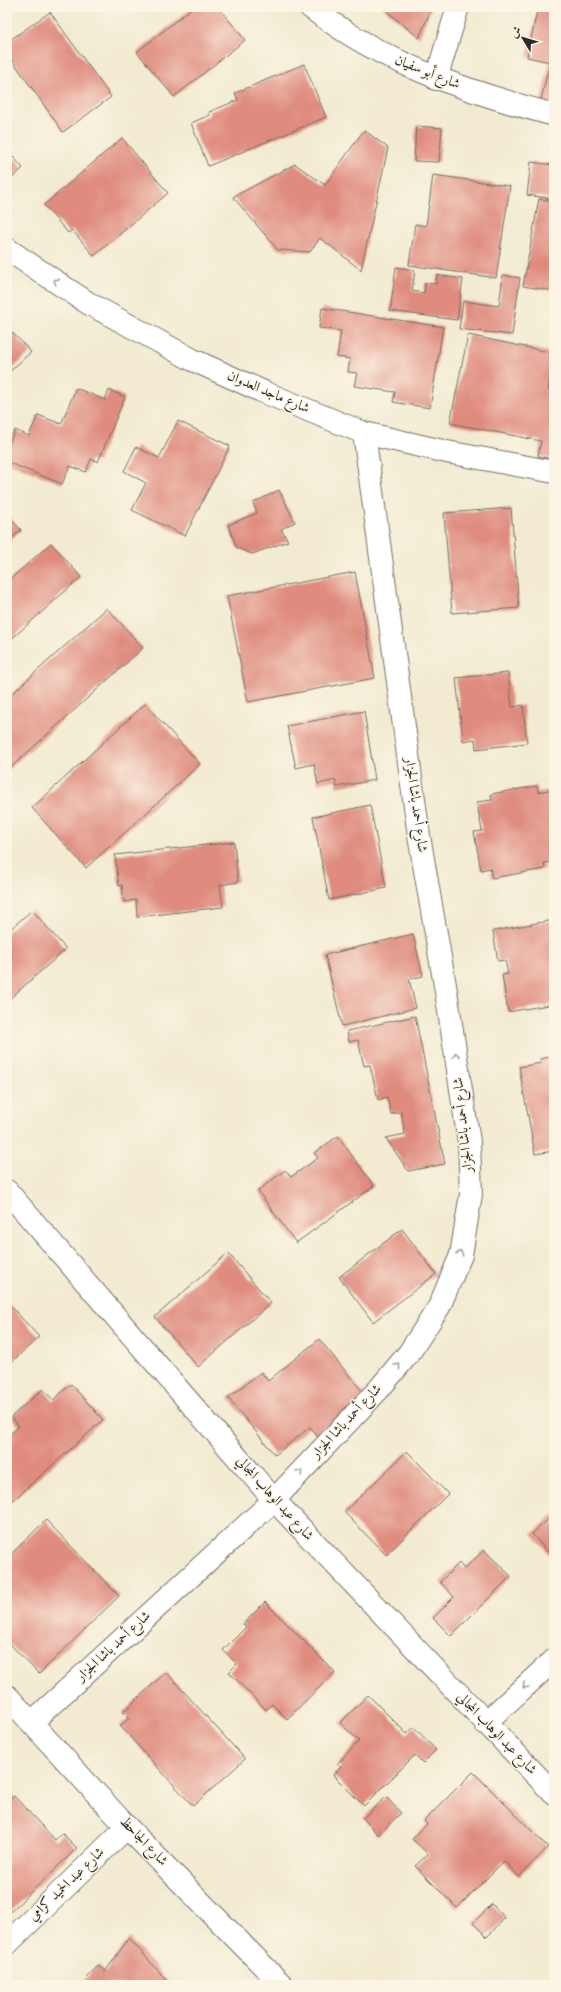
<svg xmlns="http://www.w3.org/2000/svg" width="561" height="1992" font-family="'Sorts Mill Goudy',Amiri,serif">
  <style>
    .building { fill: #df8c7f }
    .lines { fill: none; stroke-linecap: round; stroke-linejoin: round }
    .street-casing { stroke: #716e65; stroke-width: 24 }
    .street { stroke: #fff; stroke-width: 22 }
    .oneway { stroke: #a0a0a0 }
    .labels { text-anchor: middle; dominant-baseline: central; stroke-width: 3; stroke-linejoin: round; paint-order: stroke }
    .street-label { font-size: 14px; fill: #2b2b2b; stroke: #fcf5e5 }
  </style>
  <rect width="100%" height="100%" fill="#fcf5e5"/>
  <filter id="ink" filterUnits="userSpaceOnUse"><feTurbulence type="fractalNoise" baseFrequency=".025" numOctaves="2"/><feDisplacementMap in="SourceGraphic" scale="8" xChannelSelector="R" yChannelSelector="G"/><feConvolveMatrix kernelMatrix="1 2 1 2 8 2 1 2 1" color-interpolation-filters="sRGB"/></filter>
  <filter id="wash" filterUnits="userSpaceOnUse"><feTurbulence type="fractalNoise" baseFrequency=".012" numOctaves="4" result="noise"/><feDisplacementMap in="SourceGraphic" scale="16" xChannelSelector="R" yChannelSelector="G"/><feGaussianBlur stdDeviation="0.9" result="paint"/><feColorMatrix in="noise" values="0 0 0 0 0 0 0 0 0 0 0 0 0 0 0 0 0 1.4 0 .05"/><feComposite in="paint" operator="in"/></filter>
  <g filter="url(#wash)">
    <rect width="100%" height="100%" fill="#f2ebd1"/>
    <g id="blocks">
      <path class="building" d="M193,7h25l27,33 -71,57 -37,-45z
        M382,7h50l-13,31z
        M538,7h16v100l-14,-3 10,-42 -23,-5z
        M50,12l61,85 -48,35 -56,-79v-11z
        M304,64l22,53 -118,49 -17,-43 19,-8 -1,-3 29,-12 -3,-7z
        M416,126l26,2 -3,34 -25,-1z
        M364,130l24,18 -27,122 -41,-32 -10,14 -32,-2 -45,-53 62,-33 30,21z
        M122,138l46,55 -74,63 -22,-26 -4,3 -24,-28z
        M7,150l16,18 -16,15z
        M531,162l23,3v34l-27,-4z
        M433,175l77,11 -14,92 -87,-13 6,-41 11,2z
        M539,199l15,2v90l-31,-5z
        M396,267l19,3 -3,21 12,2 1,-10 11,1 1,-9 26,4 -6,41 -67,-9z
        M503,275l17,3 -8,57 -53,-6 4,-28 36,5z
        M322,308l121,19 -13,81 -37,-6 2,-10 -41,-6 3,-13 -9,-1 2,-13 -13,-2 4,-26 -22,-3z
        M7,327l24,25 -24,22z
        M468,335l86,18 -6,37 6,2v51l-3,16 -13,-3 3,-15 -91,-18z
        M76,388l29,12 4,-10 16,7 -27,65 -7,-3 -5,13 -16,-6 -8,18 -55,-22v-14l8,-18 14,6 9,-21 23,9z
        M178,421l52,25 -45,90 -53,-26 14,-27 -22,-12 12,-24 23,11z
        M279,490l16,32 -14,7 7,12 -36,13 -15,-6 -9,-23 29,-12 -4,-10z
        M511,508l8,100 -67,5 -8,-100z
        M7,514l14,16 -14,13z
        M51,543l30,34 -74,66v-61z
        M355,572l20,106 -127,24 -21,-106z
        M107,608l36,40 -136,123v-73z
        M508,673l4,34 11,-2 4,38 -51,6 -1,-10 -12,2 -7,-63z
        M145,704l55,60 -114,104 -54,-60z
        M364,711l11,69 -39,7v-7l-18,4 -4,-20 -18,4 -9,-42z
        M537,786l1,6 16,-3v73l-10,1 1,6 -53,9 -2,-10 -9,2 -7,-38 8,-1 -5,-29 15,-2 -1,-6z
        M370,805l16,83 -57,12 -16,-83z
        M234,842l4,40 -18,3 3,22 -86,10 -1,-17 -12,2 -2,-17 -3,1 -4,-31z
        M32,910l34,39 -59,52v-69z
        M554,920v84l-46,8 -6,-37 6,-1 -3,-14 -7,1 -5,-30z
        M413,934l10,42 -14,3 7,29 -74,18 -17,-71z
        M415,1016l30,148 -37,7 -22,-33 19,-4 -4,-22 -10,2 -4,-17 -9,3 -8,-35 -6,1 -6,-26 -9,2 -2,-11z
        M554,1056v95l-19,3 -16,-87 22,-4 -1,-4z
        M338,1136l36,50 -78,57 -38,-52 27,-21 6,7 27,-19 -4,-5z
        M402,1229l34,45 -63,48 -34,-45z
        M228,1253l43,50 -73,64 -43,-50z
        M7,1302l32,35 -32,29z
        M319,1339l48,58 -49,40 -8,-10 -35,28 -47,-57 33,-26 7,9z
        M71,1384l32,36 -96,86v-69l12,-11 -8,-9 32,-28 10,11z
        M407,1451l41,43 -62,61 -42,-43z
        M554,1514v45l-22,-25z
        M46,1520l73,76 -80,78 -32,-33v-83z
        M484,1550l27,26 -60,60 -18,-18 21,-21 -14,-15 19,-19 5,6z
        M265,1602l70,70 -48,47 -15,-15 -6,6 -37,-38 8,-8 -14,-14 23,-23 -3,-3z
        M166,1672l79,87 -52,47 -73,-80 9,-8 -6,-6z
        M368,1695l39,39 7,-7 22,23 -13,13 -8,-8 -51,51 -31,-31 8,-8 -4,-3 22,-23 -19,-18z
        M473,1772l75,75 -29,30 -15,-16 -47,47 -42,-42 13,-12 -16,-15 15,-15 -3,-3z
        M14,1796l41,44 7,-7 15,15 -70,67v-113z
        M386,1797l15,16 -23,22 -15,-17z
        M492,1904l13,14 -18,19 -14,-14z
        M129,1938l42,47h-92l20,-20 6,7z"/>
    </g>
  </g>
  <g filter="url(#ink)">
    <use href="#blocks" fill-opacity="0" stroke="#716e65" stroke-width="1"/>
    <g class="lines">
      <g class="street-casing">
        <path id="street" d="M310,7c74,57 155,84 244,108
          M436,79l22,-72
          M7,249l81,54 105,57 73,33 98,40 83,19 107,20
          M7,1191l267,309 280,294
          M7,1696l120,131 155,158
          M32,1722l242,-222 105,-111 30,-36 30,-46 22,-52 10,-61 -2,-52 -23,-151 -27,-155 -55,-403
          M485,1723l69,-63
          M7,1944l120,-117"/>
      </g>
      <use href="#street" class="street"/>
    </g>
    <defs><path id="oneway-chevron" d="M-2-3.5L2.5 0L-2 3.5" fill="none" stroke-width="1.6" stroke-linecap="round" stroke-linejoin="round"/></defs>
    <g class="oneway">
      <use href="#oneway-chevron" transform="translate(56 281) rotate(-146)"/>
      <use href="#oneway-chevron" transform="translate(456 1055) rotate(-99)"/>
      <use href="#oneway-chevron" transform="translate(460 1253) rotate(-75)"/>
      <use href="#oneway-chevron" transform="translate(398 1366) rotate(-50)"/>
      <use href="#oneway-chevron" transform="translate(300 1472) rotate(-47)"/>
      <use href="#oneway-chevron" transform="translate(525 1686) rotate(137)"/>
    </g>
  </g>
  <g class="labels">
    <g class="street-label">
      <text transform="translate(427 73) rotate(22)">شارع أبو سفيان</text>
      <text transform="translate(268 393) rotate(23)">شارع ماجد العدوان</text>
      <text transform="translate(415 805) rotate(82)">شارع أحمد باشا الجزار</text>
      <text transform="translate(464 1125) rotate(-96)">شارع أحمد باشا الجزار</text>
      <text transform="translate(347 1422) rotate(-47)">شارع أحمد باشا الجزار</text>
      <text transform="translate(274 1499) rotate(48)">شارع عبد الوهاب المجالي</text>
      <text transform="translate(114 1647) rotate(-43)">شارع أحمد باشا الجزار</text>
      <text transform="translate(496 1734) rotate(46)">شارع عبد الوهاب المجالي</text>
      <text transform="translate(143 1842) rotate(46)">شارع الجاحظ</text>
      <text transform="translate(67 1885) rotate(-44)">شارع عبد الحميد كرامي</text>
    </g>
  </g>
  <rect width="561" height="1992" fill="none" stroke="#fcf5e5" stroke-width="24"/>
  <g transform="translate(523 38) rotate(308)" stroke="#fcf5e5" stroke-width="3" paint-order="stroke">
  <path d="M0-3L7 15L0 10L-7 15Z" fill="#2b2b2b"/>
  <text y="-6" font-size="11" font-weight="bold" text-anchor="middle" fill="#2b2b2b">ش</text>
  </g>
</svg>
